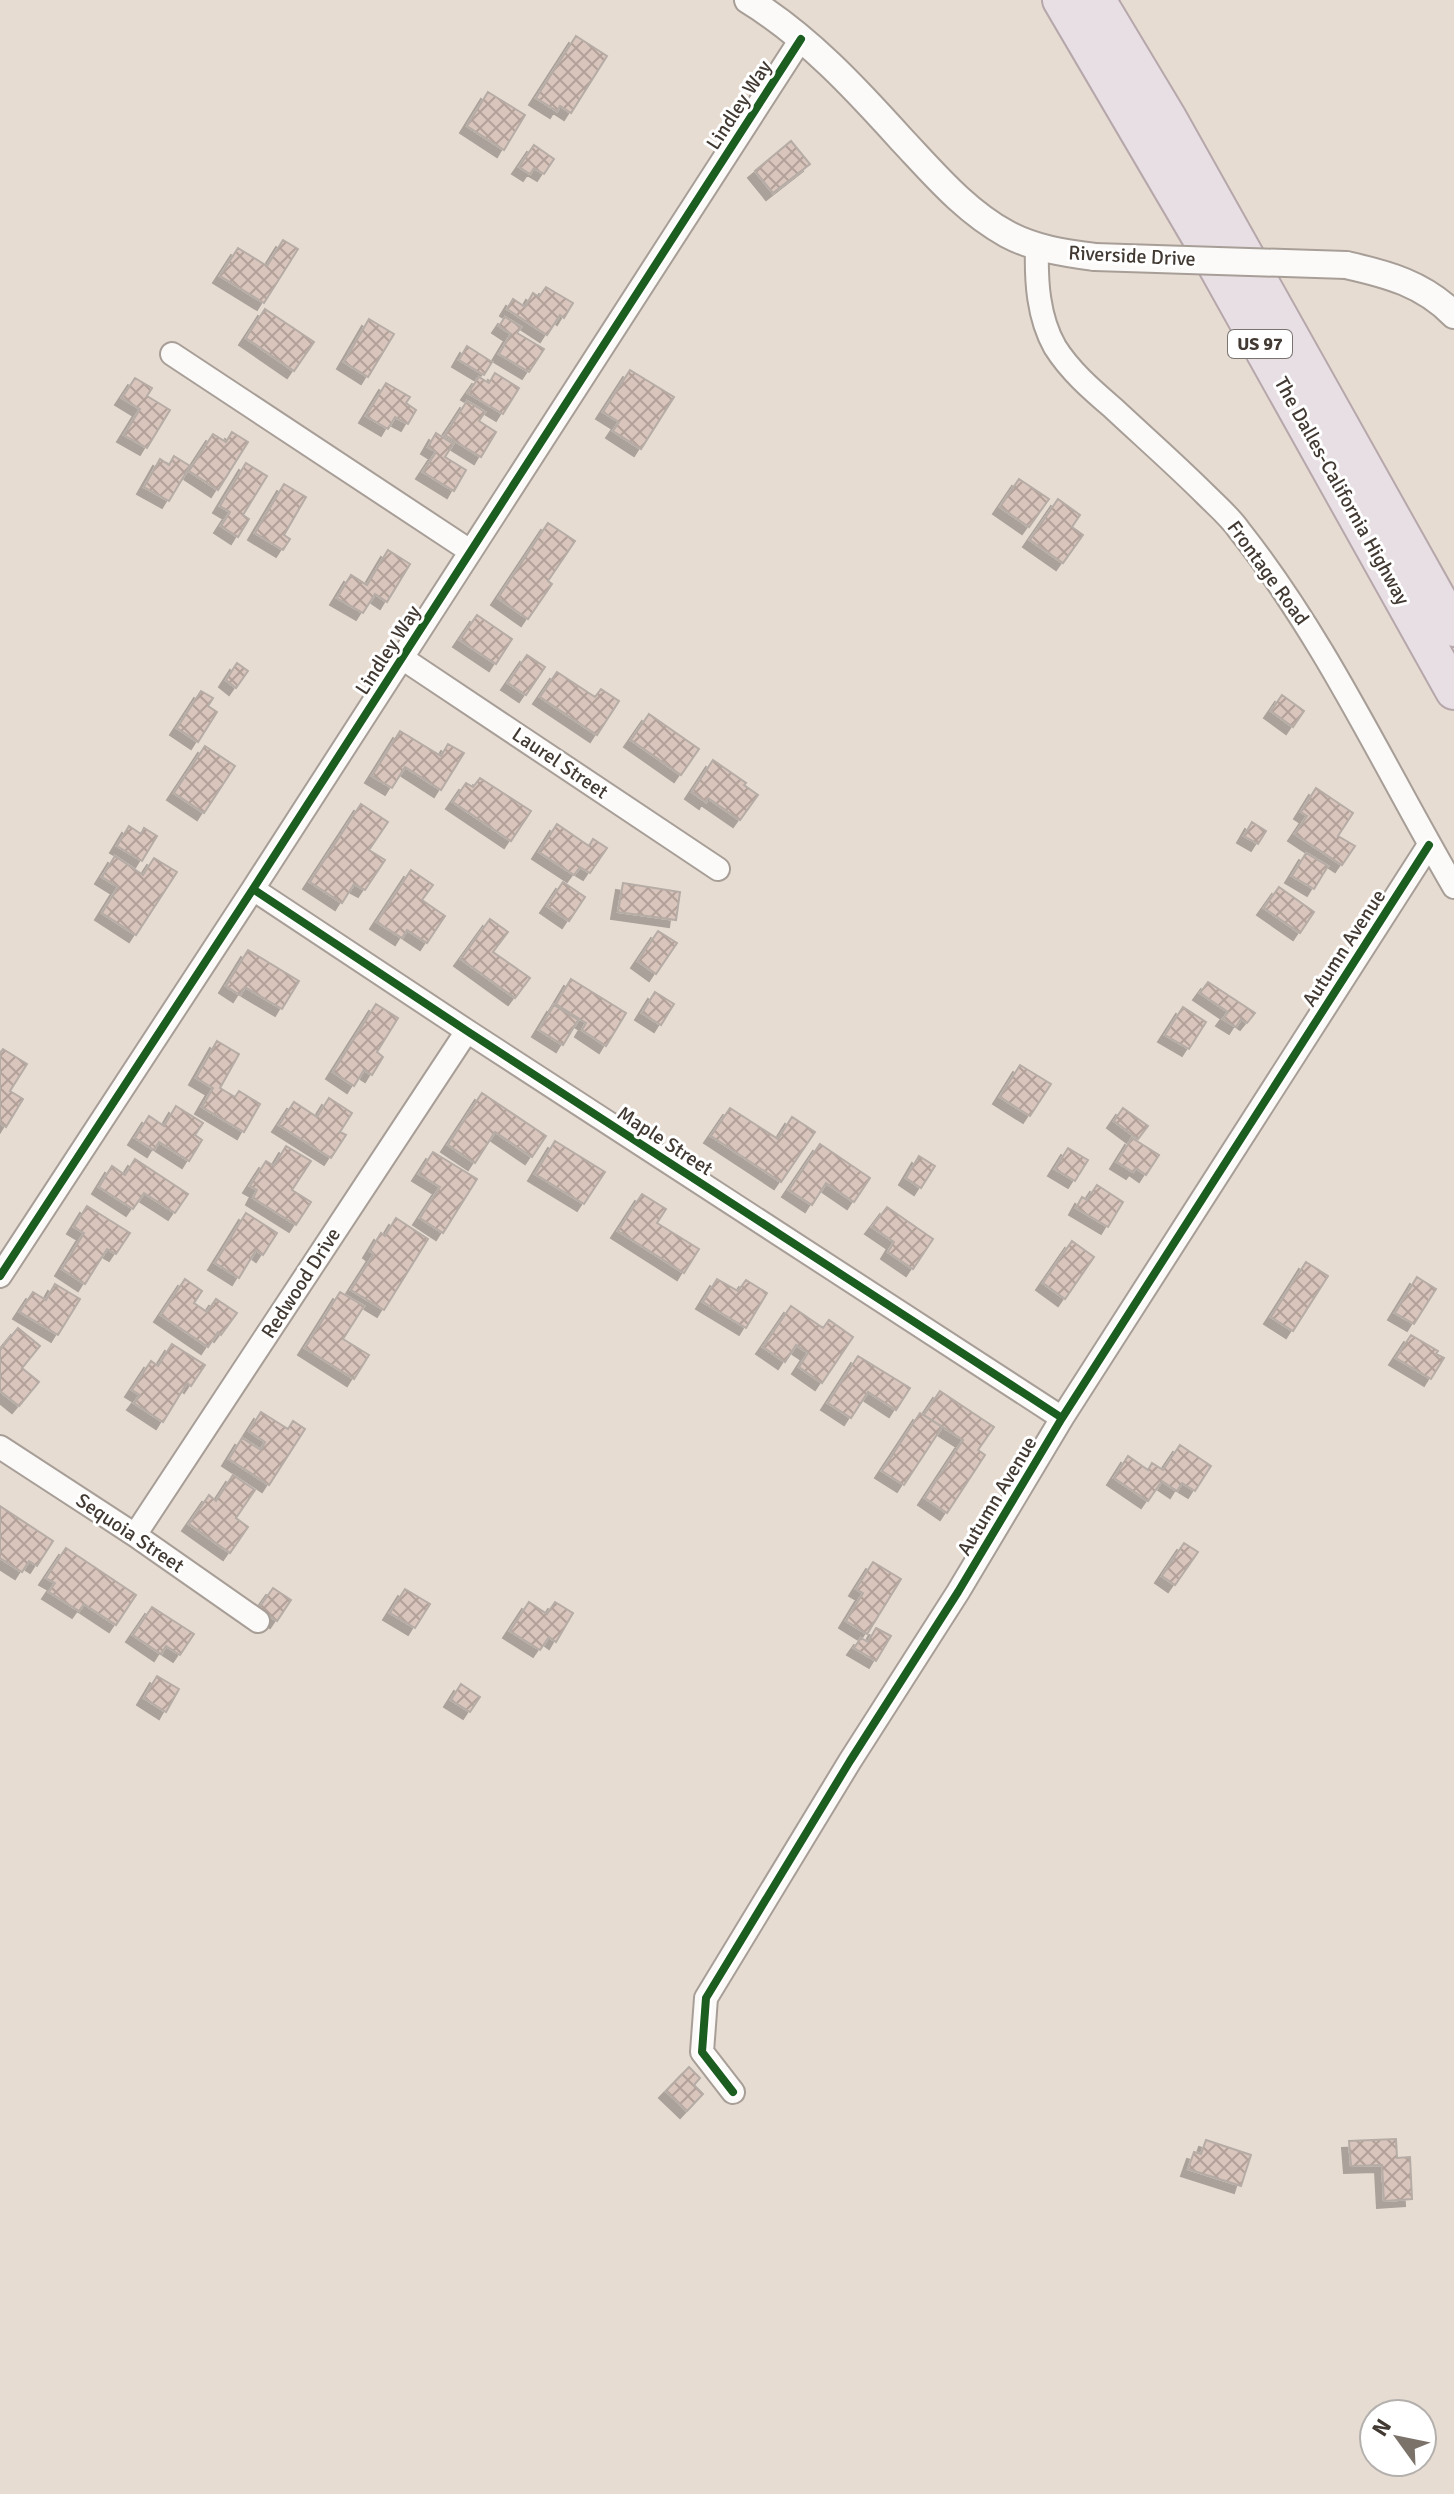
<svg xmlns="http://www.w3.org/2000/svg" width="1454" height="2494" font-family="Signika,sans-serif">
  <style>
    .building { fill: url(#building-cross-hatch); stroke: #b6aca6; stroke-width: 2; filter: url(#shadow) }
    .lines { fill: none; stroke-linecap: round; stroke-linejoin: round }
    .minor-casing { stroke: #a79e97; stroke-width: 26 }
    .tertiary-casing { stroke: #a79e97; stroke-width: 30 }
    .trunk-casing { stroke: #b6a7ab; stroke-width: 40 }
    .minor { stroke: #fbfaf8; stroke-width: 22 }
    .tertiary { stroke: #fbfaf8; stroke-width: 26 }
    .trunk { stroke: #e8dfe4; stroke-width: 36 }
    .tertiary-bridge-casing { stroke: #a79e97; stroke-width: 30; stroke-linecap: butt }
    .tertiary-bridge { stroke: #fbfaf8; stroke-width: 26 }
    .cycleway-casing { stroke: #fff; stroke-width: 13 }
    .cycleway { stroke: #1b5e20; stroke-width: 8 }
    .labels { text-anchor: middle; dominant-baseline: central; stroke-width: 6; stroke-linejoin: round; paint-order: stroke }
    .shield { fill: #fff; stroke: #7a7470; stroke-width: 2 }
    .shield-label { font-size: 18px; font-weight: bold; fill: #413932 }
    .street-label { font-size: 20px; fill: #413932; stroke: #fff }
  </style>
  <defs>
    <pattern id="building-cross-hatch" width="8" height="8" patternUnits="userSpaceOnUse" patternTransform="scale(2)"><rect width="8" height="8" fill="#d9c5bc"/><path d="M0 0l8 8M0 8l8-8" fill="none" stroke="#b2a199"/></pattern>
    <filter id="shadow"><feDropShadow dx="-7" dy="7" stdDeviation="0" flood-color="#0004"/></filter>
  </defs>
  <rect width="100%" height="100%" fill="#e7dcd2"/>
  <path class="building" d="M576,36l31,20 -36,57 -11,-7 -3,5 -21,-13z
    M488,92l37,23 -21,35 -37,-24z
    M791,141l19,23 -37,29 -18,-22z
    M534,145l20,14 -10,15 -10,-6 -4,6 -11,-7z
    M283,240l15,9 -34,54 -44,-27 18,-28 29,18z
    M546,287l27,16 -9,15 -4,-3 -13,20 -40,-26 6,-10 12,8 8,-14 6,4z
    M265,309l49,33 -20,29 -48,-33z
    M505,317l16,10 -4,6 27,16 -15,23 -30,-18 12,-20 -12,-8z
    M369,319l25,15 -26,43 -24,-15z
    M467,346l25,16 -8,13 -25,-15z
    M630,370l44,27 -33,52 -28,-18 6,-9 -16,-10z
    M495,373l24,15 -16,26 -35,-21 11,-16 10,6z
    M135,378l17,10 -5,8 23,14 -23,38 -23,-13 16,-26 -18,-11z
    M386,383l24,14 -4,6 10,7 -8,14 -13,-7 -7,12 -22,-13z
    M467,401l18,11 -6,9 17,11 -15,25 -36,-22z
    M232,432l16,10 -30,48 -29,-19 24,-37 13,8z
    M436,433l17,11 -8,13 21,13 -12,21 -31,-19 13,-20 -8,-5z
    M174,456l16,10 -21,35 -25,-14 16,-28 9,6z
    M246,463l21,13 -24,39 6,4 -11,18 -17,-11 9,-14 -10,-6z
    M1019,479l30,20 -20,28 -29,-20z
    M284,484l22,13 -22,38 6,4 -7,11 -28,-17z
    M1058,499l22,16 -8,12 11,8 -20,28 -33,-23z
    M548,523l27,18 -27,40 4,3 -24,35 -30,-21z
    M388,550l22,14 -23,38 -12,-8 -12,19 -26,-15 14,-23 16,10z
    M477,615l35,24 -16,25 -36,-24z
    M527,655l18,12 -19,28 -18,-12z
    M237,663l11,8 -12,17 -10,-8z
    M557,672l38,25 6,-8 18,12 -22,34 -57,-38z
    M201,691l12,7 -5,8 9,6 -19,30 -21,-14z
    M1282,695l22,16 -11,16 -22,-16z
    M649,714l50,35 -18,26 -50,-35z
    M400,731l41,25 7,-12 16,9 -23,37 -36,-23 -13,21 -20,-12z
    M205,746l30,20 -31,47 -30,-20z
    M713,760l33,23 -2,2 14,10 -18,25 -32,-22 -2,4 -14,-10z
    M480,778l51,33 -20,30 -58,-39 13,-19 7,4z
    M1316,788l37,25 -15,23 17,10 -13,19 -47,-31 12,-18 -6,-4z
    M361,804l27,18 -19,28 16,10 -20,30 -11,-6 -12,19 -32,-21z
    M1252,822l14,9 -8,13 -14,-8z
    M557,824l32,22 4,-7 14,9 -17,25 -10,-6 -6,8 -35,-23z
    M129,826l12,8 3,-6 13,8 -15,25 -25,-15z
    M1306,853l22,13 -14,23 -22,-13z
    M115,856l28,19 11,-17 23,14 -41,63 -34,-22 16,-26 -16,-10z
    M411,870l22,15 -11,15 23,16 -18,27 -20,-13 -5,8 -25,-16z
    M563,882l22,15 -16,24 -22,-15z
    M623,883l57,9 -4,28 -58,-8z
    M1279,887l35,25 -14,21 -36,-25z
    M490,919l18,13 -15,20 37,26 -15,20 -54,-39z
    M658,931l19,12 -21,31 -18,-13z
    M248,950l51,31 -17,28 -37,-22 -5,8 -14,-9z
    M571,979l55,34 -20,33 -24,-16 4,-7 -30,-19z
    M1208,982l47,31 -8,10 -6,-4 -5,8 -13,-8 5,-7 -28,-19z
    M655,992l19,12 -13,21 -19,-12z
    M376,1004l22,14 -21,34 6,5 -11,18 -8,-5 -10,16 -21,-14z
    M554,1005l24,15 -15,25 -24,-15z
    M1183,1007l23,15 -17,27 -24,-14z
    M217,1041l22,13 -19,34 15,9 4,-6 21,13 -16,28 -42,-25 11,-19 -17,-10z
    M3,1049l24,15 -17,27 13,8 -17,28 -6,-4v-70z
    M1020,1065l31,19 -21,32 -30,-19z
    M482,1093l64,43 -14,21 -37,-25 -20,31 -27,-18z
    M329,1098l23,15 -12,19 6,3 -15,23 -52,-33 15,-23 23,15z
    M176,1106l27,17 -8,12 7,5 -13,21 -30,-19 -5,8 -19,-12 14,-22 15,10z
    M730,1108l48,31 14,-22 23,15 -34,50 -70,-46z
    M1123,1108l25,18 -10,13 -24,-18z
    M1132,1138l27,17 -13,20 -10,-7 -3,4 -16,-10z
    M555,1141l50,31 -21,32 -49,-30z
    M820,1144l50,34 -16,24 -28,-19 -14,22 -23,-15z
    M286,1146l25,15 -19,29 19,12 -15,23 -43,-27 4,-8 -7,-4 16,-25 8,5z
    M1068,1148l20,12 -13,21 -20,-12z
    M433,1152l44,27 -34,54 -23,-15 20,-31 -21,-13z
    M919,1156l16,10 -14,22 -15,-10z
    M135,1159l53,35 -13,19 -31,-20 -11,16 -34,-22 13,-21 13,9z
    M1097,1185l26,17 -15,25 -32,-19 6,-11 5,3z
    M642,1194l24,15 -9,14 42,26 -15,24 -66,-42z
    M87,1206l43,27 -14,21 -9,-5 -22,35 -23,-15 22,-36 -10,-6z
    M887,1207l46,32 -20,30 -25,-17 6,-10 -22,-15z
    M246,1213l31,20 -14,22 -7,-5 -17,28 -24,-15z
    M396,1218l32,21 -44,71 -33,-20 23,-36 -4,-3 11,-18 4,3z
    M1072,1241l22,16 -29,42 -22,-16z
    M1306,1262l22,14 -35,55 -22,-14z
    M1417,1277l19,12 -22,35 -19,-11z
    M185,1279l17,12 -8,12 13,9 9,-13 21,14 -16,22 -3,-3 -10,15 -47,-32z
    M717,1279l21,12 8,-11 21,13 -21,35 -43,-26z
    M55,1284l25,15 -22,36 -38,-23 13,-20 13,8z
    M340,1292l24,14 -21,33 26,16 -15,24 -49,-31z
    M791,1306l32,22 6,-8 24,17 -31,46 -23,-16 9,-14 -12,-8 -11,17 -22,-15z
    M18,1328l22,18 -18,22 17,14 -20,24 -19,-15v-41z
    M1411,1335l27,16 -2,3 8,4 -13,21 -35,-21z
    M172,1344l33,21 -14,21 -4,-3 -24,39 -29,-19 6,-8 -8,-5 19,-29 7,5z
    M858,1356l52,32 -14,22 -28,-18 -17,26 -23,-15z
    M940,1391l54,36 -16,23 7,5 -38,58 -22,-15 38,-58 -39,-25z
    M261,1412l27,17 5,-8 12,8 -36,56 -40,-26 13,-21 19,12 4,-8 -16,-11z
    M920,1413l22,14 -38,58 -22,-14z
    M1180,1445l31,21 -16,25 -13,-8 -5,8 -15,-10 -14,20 -34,-23 14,-22 20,14 4,-7 11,7z
    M233,1475l22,15 -19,28 12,9 -18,26 -41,-29 20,-29 7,6z
    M0,1506l53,35 -16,25 -8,-5 -7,11 -22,-14z
    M1184,1543l14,9 -23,33 -13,-9z
    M66,1548l70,47 -20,30 -32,-21 -5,7 -30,-19 6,-9 -9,-5z
    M873,1562l28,17 -34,55 -21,-13 17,-28 -7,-4z
    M273,1588l18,12 -14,21 -18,-13z
    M405,1589l25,15 -15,24 -25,-15z
    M529,1602l18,12 8,-12 18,11 -17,29 -7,-5 -9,13 -30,-19z
    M152,1607l42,27 -14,21 -14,-9 -5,8 -28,-19z
    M876,1628l15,8 -15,25 -22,-13 7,-10 7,4z
    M157,1676l22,13 -13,23 -22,-14z
    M461,1684l19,13 -10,15 -19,-12z
    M689,2067l11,11 -6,7 9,9 -16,17 -21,-20z
    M1396,2139l1,19 13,-1 2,42 -28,2 -2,-36 -31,1 -2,-25z
    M1206,2140l45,15 -10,31 -53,-17 6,-17 7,2z"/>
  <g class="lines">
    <g class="minor-casing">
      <path id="minor" d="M1037,247c-1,34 1,70 18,100 15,24 37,43 58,61 31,29 63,57 93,87 11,11 24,22 33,35 87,110 145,237 215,357
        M172,354l298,197
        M402,658l316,211
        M253,889l214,142 595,387
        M0,1276l253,-387 548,-850
        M0,1447l135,88 123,86
        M135,1535l332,-504
        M733,2092l-31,-40 4,-54 144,-237 108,-169 104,-174 367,-573"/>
    </g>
    <g class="tertiary-casing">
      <path id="tertiary" d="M748,0c59,36 108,89 154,140 32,34 63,71 105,94 28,15 57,19 88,23
        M1346,265c41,9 78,19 108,50"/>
    </g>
    <g class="trunk-casing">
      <path id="trunk" d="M1061,0l141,240 252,451
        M1097,0l71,118 286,510"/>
    </g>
    <use href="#minor" class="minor"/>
    <use href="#tertiary" class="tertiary"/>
    <use href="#trunk" class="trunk"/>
    <g class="tertiary-bridge-casing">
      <path id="tertiary-bridge" d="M1095,257l251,8"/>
    </g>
    <use href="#tertiary-bridge" class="tertiary-bridge"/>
    <g class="cycleway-casing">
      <path id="cycleway" d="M253,889l214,142 595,387
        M0,1276l253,-387 548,-850
        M733,2092l-31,-40 4,-54 144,-237 108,-169 104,-174 367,-573"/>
    </g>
    <use href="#cycleway" class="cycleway"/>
  </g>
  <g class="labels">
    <rect class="shield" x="1228" y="330" width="64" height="28" rx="6"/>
    <g class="shield-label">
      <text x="1260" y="344">US 97</text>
    </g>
    <g class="street-label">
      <text transform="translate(739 105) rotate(-57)">Lindley Way</text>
      <text transform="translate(1132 256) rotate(3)">Riverside Drive</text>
      <text transform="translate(1342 491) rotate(61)">The Dalles-California Highway</text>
      <text transform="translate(1268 573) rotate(54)">Frontage Road</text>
      <text transform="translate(388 650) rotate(-57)">Lindley Way</text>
      <text transform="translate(560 763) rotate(34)">Laurel Street</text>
      <text transform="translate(1344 948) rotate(-57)">Autumn Avenue</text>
      <text transform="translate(665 1141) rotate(33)">Maple Street</text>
      <text transform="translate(301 1283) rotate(-57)">Redwood Drive</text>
      <text transform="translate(997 1496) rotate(-59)">Autumn Avenue</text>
      <text transform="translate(130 1533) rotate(34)">Sequoia Street</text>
    </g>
  </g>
  <g transform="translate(1398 2438) rotate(303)"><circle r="38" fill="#ffffff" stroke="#b3b0ad" stroke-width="2"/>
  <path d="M0-6L14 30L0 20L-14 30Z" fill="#7b726a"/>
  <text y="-12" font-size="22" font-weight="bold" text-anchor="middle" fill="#413932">N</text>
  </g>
</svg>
